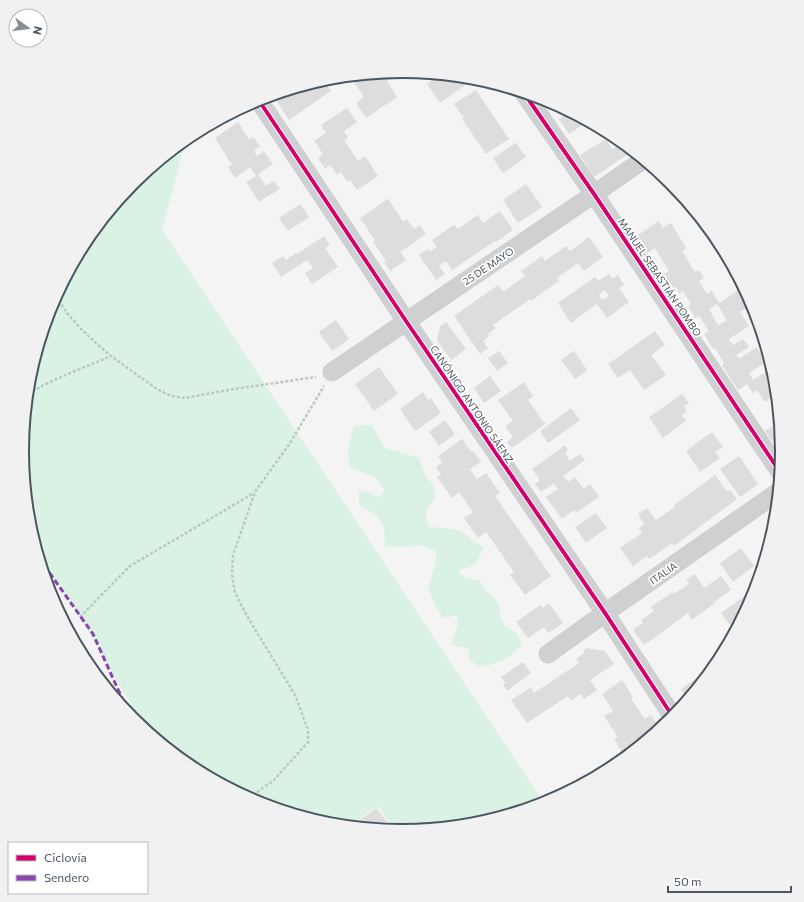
<svg xmlns="http://www.w3.org/2000/svg" width="804" height="902" font-family="Commissioner,sans-serif">
  <style>
    .green { fill: #d9f2e3 }
    .building { fill: #ddddde; fill-rule: evenodd }
    .lines { fill: none; stroke-linecap: round; stroke-linejoin: round }
    .path { stroke: #bcc7c4; stroke-width: 2.5; stroke-dasharray: 3 2; stroke-linecap: butt }
    .minor { stroke: #ced0d2; stroke-width: 19 }
    .quiet { stroke: #8e44ad; stroke-width: 3; stroke-dasharray: 6 3; stroke-linecap: butt }
    .cycleway-casing { stroke: #fff; stroke-width: 6 }
    .cycleway { stroke: #d6006c; stroke-width: 4 }
    .labels { text-anchor: middle; dominant-baseline: central; stroke-width: 3.5; stroke-linejoin: round; paint-order: stroke }
    .street-label { font-size: 10px; fill: #4a5661; stroke: #fff }
    .rim { fill: none; stroke: #4a5661; stroke-width: 2 }
  </style>
  <rect width="100%" height="100%" fill="#f4f4f4"/>
  <path class="green" d="M186,139l-24,91 382,573 -68,21 -74,7h-5l-20,-25 -29,20 -20,-2 -72,-22 -65,-35 -45,-37 -66,-113 -42,-63 -9,-29 -7,-74 7,-67v-7l22,-72 35,-65 47,-58z
    M372,425l13,23 34,10 6,17 9,11 1,12c-11,13 -11,12 -6,29l17,1 15,3 23,17 -9,17 -17,6 6,6 16,4 9,13 10,9 1,12 4,10 12,8 6,10c-13,18 -22,18 -42,24l-10,-7 -2,-12 -8,-1 -9,-3 7,-19 -1,-10 -14,3 -8,-12 -7,-19 6,-18 3,-17 -14,-7 -18,2h-20l-1,-20 -7,-11 -18,-12v-13l12,1 8,6 6,-7 -11,-14 -25,-10 -1,-18 6,-23z"/>
  <path class="building" d="M387,72l4,7 -4,2 10,16 -31,21 -10,-15 8,-6 -14,-21z
    M440,75l33,3 1,1 -34,24 -13,-19z
    M323,80l8,11 -42,29 -15,-23 5,-4 20,-6 4,6z
    M476,90l33,49 -23,15 -24,-35 2,-1 -10,-14z
    M558,105l21,12 5,7 -15,10 -10,-15 5,-3z
    M347,108l10,14 -13,9 4,7 -4,2 14,21 7,-5 13,20 -21,14 -7,-10 -3,2 -6,-10 -4,3 -7,-10 -5,4 -7,-11 5,-4 -9,-13 12,-8 -5,-8z
    M238,122l11,17 4,-2 7,9 -6,4 3,6 7,-5 9,13 -15,10 8,12 8,-5 6,8 -21,13 -13,-20 10,-6 -6,-9 -15,11 -7,-11 4,-2 -17,-27z
    M606,139l6,10 10,-7 11,9 -39,26 -14,-22z
    M516,143l10,14 -23,16 -10,-15z
    M526,184l16,23 -24,16 -15,-23z
    M388,199l15,22 4,-2 7,10 6,-4 6,9 -26,18 6,8 -16,11 -6,-9 2,-1 -13,-19 2,-2 -15,-22z
    M300,204l9,13 -21,14 -9,-13z
    M500,211l13,19 -17,12 -1,-1 -43,29 -6,-9 -7,5 6,8 -9,6 -17,-25 9,-6 2,2 7,-4 -5,-7 22,-15 4,4 20,-14 5,8z
    M659,221l4,7 8,-5 15,25 -4,3 13,21 4,-2 5,8 -5,3 8,13 5,-3 7,12 24,-16 9,17 -12,8 9,14 -20,13 4,6 10,-6 6,8 -13,8 3,4 18,-12 9,15 -17,11 4,7 19,-12 3,9 1,17 -11,8 -8,-12 -4,3 -6,-9 -9,6 -16,-25 2,-2 -9,-15 -2,1 -9,-15 5,-3 -10,-15 -4,2 -7,-12 3,-2 -8,-13 -4,3 -5,-8 -4,2 -8,-13 7,-4 -14,-23 -9,6 -11,-17zM717,304l10,16 -9,5 -9,-16z
    M324,236l6,9 -5,3 13,19 -26,17 -7,-11 8,-5 -6,-8 -26,17 -9,-14 11,-7 3,4 10,-7 1,1z
    M589,237l14,20 -19,14 -6,-8 -21,15 2,3 -28,20 -1,-2 -37,26 3,3 -8,6 1,2 -6,5 5,7 -8,6 -26,-38 44,-31 5,7 22,-16 -4,-5 21,-15 3,5 21,-15 4,5z
    M609,274l3,5 6,-4 6,10 -5,3 10,14 -22,16 -10,-14 -26,19 -13,-20 37,-26 3,4zM605,290l4,6 -7,4 -3,-5z
    M336,320l13,19 -17,12 -13,-19z
    M446,322l20,27 -15,11 -14,-20 3,-13z
    M655,331l10,14 -14,10 15,20 -22,15 -14,-20 -12,8 -10,-14z
    M499,351l9,12 -11,8 -9,-13z
    M574,351l13,19 -12,9 -14,-19z
    M379,367l19,27 -24,17 -19,-27z
    M490,376l11,15 -17,12 -10,-15z
    M524,382l9,14 -5,4 17,24 -33,24 -5,-6 6,-5 -8,-11 8,-5 -15,-21z
    M423,392l5,8 3,-2 10,15 -26,18 -15,-22z
    M682,394l7,9 -5,3 3,5 -5,4 4,6 -23,17 -14,-21z
    M571,408l9,12 -32,23 -8,-12z
    M445,420l10,14 -16,12 -10,-14z
    M779,422l2,15 -8,5 -8,-11z
    M712,432l11,15 -8,5 5,6 -20,14 -14,-21z
    M462,439l9,13 2,-1 8,11 -11,7 7,10 9,-6 14,20 -5,3 56,80 -26,19 -15,-20 4,-3 -28,-40 -8,6 -14,-20 9,-6 -14,-20 -7,6 -15,-21 4,-3 -5,-7 6,-5 -4,-6z
    M565,445l3,5 -3,3 5,8 10,-7 5,6 -22,16 5,6 7,-5 9,12 6,-5 9,13 -23,16 -2,-3 -12,9 -16,-22 12,-8 -4,-6 -13,9 -6,-8 5,-4 -8,-11z
    M739,456l19,28 -18,13 -20,-28z
    M715,475l12,17 3,-2 7,9 -63,47 -2,-3 -23,16 -2,-3 -14,10 -13,-18 22,-15 -3,-5 5,-4 -6,-10 9,-6 9,12 19,-13 -1,-2z
    M596,513l11,15 -21,15 -11,-16z
    M775,520v5l-3,8 -5,-7z
    M741,548l13,18 -21,16 -13,-19z
    M695,574l9,14 17,-12 10,14 -17,12 1,1 -23,17 -4,-7 -44,32 -11,-15 10,-7 -2,-3 13,-9 -3,-4 22,-15 1,2 15,-10 -3,-4z
    M746,595l5,6 -16,30 -14,-18z
    M549,603l14,20 -15,10 -4,-6 -16,11 -12,-16 24,-17 3,3z
    M587,648l18,3 9,13 -24,16 7,10 -13,9 -4,-5 -9,7 -3,-5 -41,27 -16,-23 20,-13 3,6 45,-30 -3,-4 8,-6 -1,-2z
    M523,662l8,11 -24,18 -4,-6 3,-2 -5,-6z
    M711,668l1,1 -24,30 -7,-10z
    M622,680l11,17 -2,2 14,20 6,-4 9,14 -35,28 -11,-18 4,-2 -14,-21 9,-5 -11,-17z
    M376,808l18,22 -37,-3 -2,-3z"/>
  <g class="lines">
    <path class="path" d="M56,296l11,17 15,17 14,13 15,13 36,26 10,7 14,7 14,2 49,-9 82,-12
      M29,380l6,10
      M28,394c26,-16 56,-26 83,-38
      M80,617l50,-51 124,-73
      M249,798l25,-18 34,-38v-12l-13,-35 -48,-79 -12,-23 -3,-18 1,-20 22,-63 35,-49 34,-57"/>
    <path class="minor" d="M524,93l70,101 186,278
      M258,99l148,222 199,292 68,104
      M332,372l262,-178 49,-34
      M548,654l57,-41 173,-121"/>
    <path class="quiet" d="M39,558l54,76 37,82"/>
    <g class="cycleway-casing">
      <path id="cycleway" d="M524,93l70,101 186,278
        M258,99l148,222 199,292 68,104"/>
    </g>
    <use href="#cycleway" class="cycleway"/>
  </g>
  <g class="labels">
    <g class="street-label">
      <text transform="translate(488 266) rotate(-34)">25 DE MAYO</text>
      <text transform="translate(660 277) rotate(56)">MANUEL SEBASTIÁN POMBO</text>
      <text transform="translate(472 404) rotate(56)">CANÓNIGO ANTONIO SÁENZ</text>
      <text transform="translate(663 573) rotate(-35)">ITALIA</text>
    </g>
  </g>
  <path d="M0 0H804V902H0ZM29 451a373 373 0 1 1 746 0a373 373 0 1 1-746 0Z" fill="#f1f1f2" fill-rule="evenodd"/>
  <path class="rim" d="M29 451a373 373 0 1 1 746 0a373 373 0 1 1-746 0Z"/>
  <rect x="8" y="842" width="140" height="52" fill="#ffffff" stroke="#b7bbc0"/>
  <rect x="16" y="855" width="20" height="6" fill="#d6006c" stroke="#b7bbc0"/>
  <text x="44" y="862" font-size="12" fill="#4a5661">Ciclovía</text>
  <rect x="16" y="875" width="20" height="6" fill="#8e44ad" stroke="#b7bbc0"/>
  <text x="44" y="882" font-size="12" fill="#4a5661">Sendero</text>
  <g transform="translate(28 28) rotate(104)"><circle r="19" fill="#ffffff" stroke="#b7bbc0"/>
  <path d="M0-3L7 15L0 10L-7 15Z" fill="#868d94"/>
  <text y="-6" font-size="11" font-weight="bold" text-anchor="middle" fill="#4a5661">N</text>
  </g>
  <path d="M668 886v6h123v-6" fill="none" stroke="#4a5661" stroke-width="2"/>
  <text x="674" y="886" font-size="12" fill="#4a5661" stroke="#ffffff" stroke-width="3" paint-order="stroke">50 m</text>
</svg>
